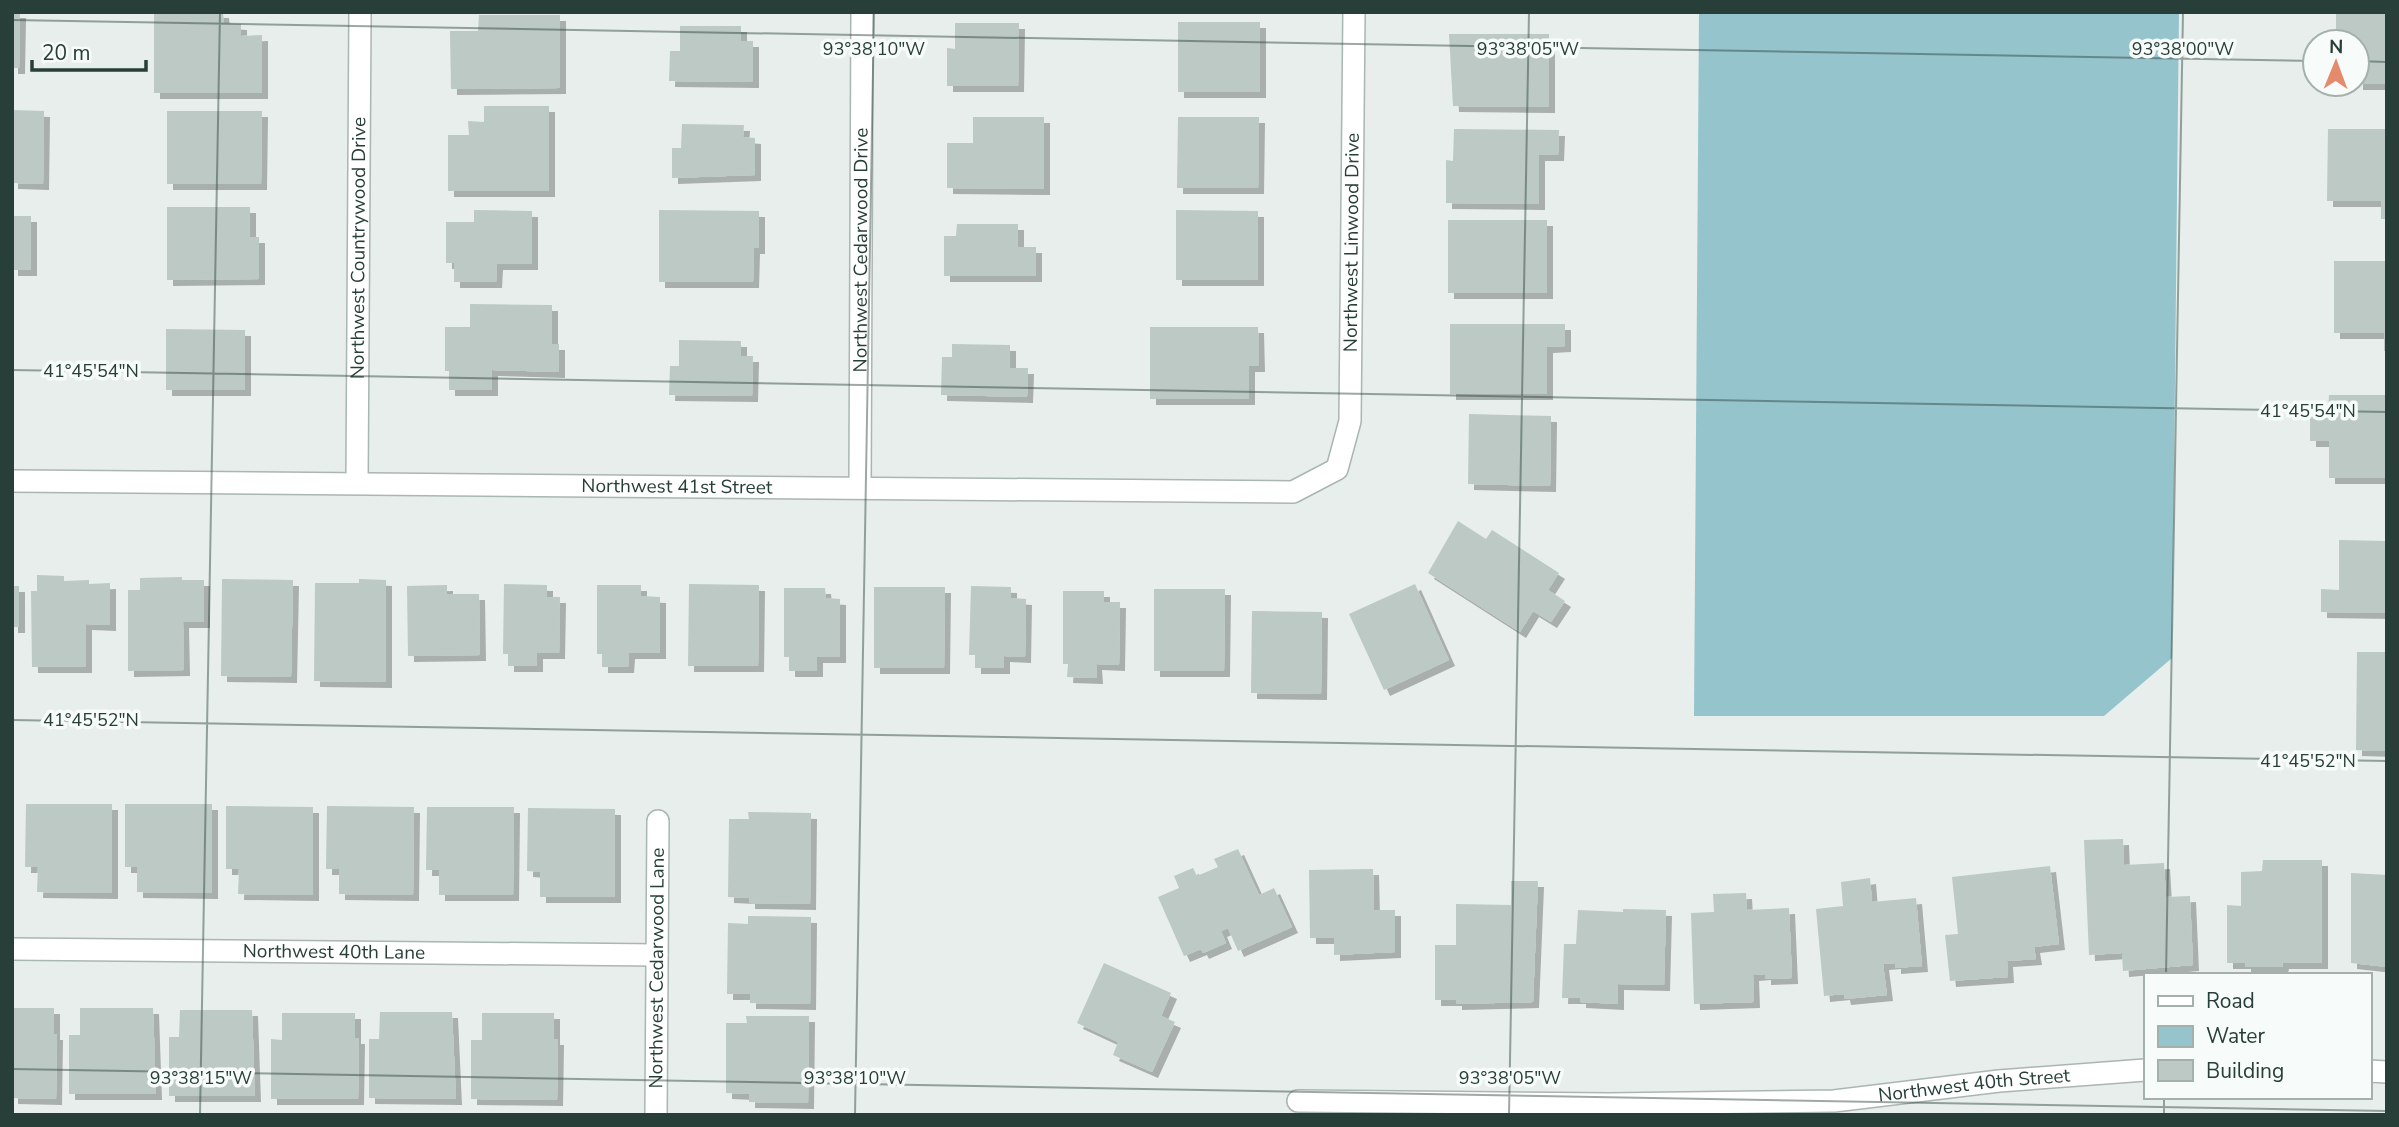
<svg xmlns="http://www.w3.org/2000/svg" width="2399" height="1127" font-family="'Nunito Sans',sans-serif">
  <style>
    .water { fill: #95c4cd }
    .building { fill: #bcc9c4; filter: url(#shadow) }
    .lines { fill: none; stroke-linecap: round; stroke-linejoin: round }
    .street-casing { stroke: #aab6b2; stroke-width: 24 }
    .street { stroke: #fff; stroke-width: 21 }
    .ticks { fill: none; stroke: #273f38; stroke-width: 2; stroke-opacity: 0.45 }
    .labels { text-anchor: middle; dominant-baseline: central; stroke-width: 7; stroke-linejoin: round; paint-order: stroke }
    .street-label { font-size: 19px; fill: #273f38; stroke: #f7fbf9 }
    .ticks-label { font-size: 18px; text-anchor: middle; fill: #273f38; stroke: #f7fbf9; stroke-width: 7; stroke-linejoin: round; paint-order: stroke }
  </style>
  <defs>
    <filter id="shadow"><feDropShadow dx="6" dy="6" stdDeviation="0" flood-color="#0004"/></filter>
  </defs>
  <rect width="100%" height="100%" fill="#e7eeeb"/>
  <path class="water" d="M1699,12h480l-7,646 -68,58h-410z"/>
  <path class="building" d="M12,12h8l-1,56h-7z
    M154,12h69l1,11 17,1v12l21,-1v58h-108z
    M2336,12h51v72h-30v-42h-21z
    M479,15h81v73l-109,1 -1,-58h28z
    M1178,22h82v70h-82z
    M955,23h64l-1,63h-71v-38l8,1z
    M680,26h61v15h12v41l-84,-1 1,-30h10z
    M1449,34h100v73l-96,-1z
    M484,106h65v85h-101v-56h21l-1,-14 16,1z
    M12,110l32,1 -1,73 -31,-1z
    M167,111h95l-1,73h-94z
    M973,117h71v72l-97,-1v-45h26z
    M1178,117h81l-1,71h-81z
    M682,124l62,1 -1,12 12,1v37l-83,3v-30h9z
    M1454,129l105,1 -1,25h-19v49l-93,-1v-43l7,1z
    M2328,129h59v90h-6v-18h-54z
    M167,207h83v30h9v42l-92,1z
    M474,210l58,1v53h-35l-1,18h-42v-19h-8v-41h28z
    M659,210l100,1v37h-5l-1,34h-94z
    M1176,210l82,1v69h-82z
    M12,216h19v54h-19z
    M1448,220h99v73h-99z
    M957,224h61v23h18v29h-92v-40h12z
    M2334,261h53v90h-3v-18h-50z
    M470,304l82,1v39h7v28l-67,-2v20h-43v-19h-4v-44h25z
    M1450,324h115v22l-18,1v47h-97z
    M1150,327h108l1,39h-10v33h-99z
    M166,329l79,1v60h-79z
    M679,340l62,1v15h12l-1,40 -83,-1 1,-29h9z
    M952,344l58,1v23h18l-1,29 -86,-2 1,-38h10z
    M2329,395h58v83h-58v-37h-19v-28h18z
    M1469,414l82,2 -1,70 -82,-2z
    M1458,521l28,18 6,-9 67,43 -11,17 17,11 -14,21 -18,-11 -13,21 -92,-59z
    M2339,540l48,1v72l-66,-1v-23l18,1z
    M37,575l27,1v5l25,-1v4l21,-1v42l-24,-1v43h-54l-1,-76h6z
    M182,577v3h22v42h-21l1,48 -56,1v-81h12v-12z
    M222,579l71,1 -2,97 -70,-1z
    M359,579l27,1v102l-72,-1 1,-98h44z
    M504,584l43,1v12h13l-1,56h-22v13h-29v-12h-5z
    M689,584l70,1 -1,81h-70z
    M1415,584l34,76 -65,30 -35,-76z
    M447,585v9h32l1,61 -72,1 -1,-70z
    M597,585h44v11l19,1v56h-31l-1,14h-26v-13h-5z
    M12,586h7v41h-7z
    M971,586l40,1v11l15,1 -1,58 -21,-1v12h-29v-13h-6z
    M874,587h71l-1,81h-70z
    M784,588h41l1,10 14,1v58h-23v14h-28v-14h-5z
    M1154,589h71l-1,82h-70z
    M1063,591h41v11h16l-1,63 -23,-1 1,14 -30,-1 1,-13h-5z
    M1252,611l70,1 -1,82 -70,-1z
    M2357,652h30v99l-31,-1z
    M26,804h86v89l-75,-1 1,-25h-13z
    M125,804h87v89l-75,-1v-25h-12z
    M226,806l87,1v88l-75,-1 1,-25h-13z
    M327,806l87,1 -1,88 -74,-1v-25h-13z
    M427,807h87l-1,88h-74v-25h-13z
    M528,808l87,1v88h-75v-25l-13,-1z
    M748,812l63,1 -1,91 -61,-1v-5l-21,-1 1,-78h20z
    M2123,839l1,26 40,-2 2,34 24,-1 3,69 -70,6 -1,-18 -33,2 -5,-115z
    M1238,849l21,46 15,-7 18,39 -54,24 -10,-23 -7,3 5,12 -23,10 -2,-4 -17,7 -26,-59 21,-9 -5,-12 19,-8 4,8 21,-9 -4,-8z
    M2263,860h59v103h-39l-1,4h-37v-4h-18v-58l14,1v-34l21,-1z
    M2050,866l9,78 -25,3 2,12 -29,2 1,16 -58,4 -5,-46 13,-1 -6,-57z
    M1373,869l1,41h21v42l-61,3v-17h-24l-1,-68z
    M2351,873l36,2v92l-36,-4z
    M1870,878l2,24 44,-4 6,68 -27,2v-5l-12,1 4,31 -42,4 -1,-5 -20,2 -8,-87 27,-3 -2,-24z
    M1511,881h27l-5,121 -77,2v-4h-21v-55h21v-41l55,1z
    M1746,893l1,17 42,-2 3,70 -27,1v-5l-12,1 1,27 -60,2 -3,-91 23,-1 -1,-18z
    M1623,909l43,1 -2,75 -46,-1v20l-38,-2v-4h-18l2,-54h12l2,-34 45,2z
    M748,916l63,1 -1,87 -60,-1v-9h-23l1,-71 20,1z
    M1104,963l67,30 -10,23 14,6 -23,50 -39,-17 5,-13 -41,-19z
    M12,1008h42v26h3l-1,65 -44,-1z
    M80,1008h73l3,86h-87v-59h11z
    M180,1010h72l3,86h-86v-59h10z
    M380,1012h72l4,87 -87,-1v-59h10z
    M282,1013h73v25h4l-1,61h-87v-60l11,1z
    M482,1013h72v26h4l-1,61 -86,-1v-59h11z
    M746,1016h63l-1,87 -59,-1v-8l-23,-1v-70h21z"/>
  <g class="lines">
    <g class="street-casing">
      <g id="street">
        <path id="s1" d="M12,481l1281,11 44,-23 13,-48 4,-409"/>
        <path id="s2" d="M357,482l3,-470"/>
        <path id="s3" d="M860,488l2,-476"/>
        <path id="s4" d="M12,949l645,6"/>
        <path d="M2369,1071l18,1"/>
        <path id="s5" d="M1298,1101l311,3 225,-3 165,-20 146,-11"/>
        <path id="s6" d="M656,1115l2,-294"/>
      </g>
    </g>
    <use href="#street" class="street"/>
  </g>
  <path class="ticks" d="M12,20l2303,41M2357,61l30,1M12,370l2375,42M12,720l2375,41M2166,975l17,-963M12,1069l2375,42M200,1115l20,-1103M855,1115l19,-1103M1509,1115l20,-1103M2164,1115v-18"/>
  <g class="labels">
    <g class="street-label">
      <text stroke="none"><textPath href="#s1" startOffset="1559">Northwest Linwood Drive</textPath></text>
      <text stroke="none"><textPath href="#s2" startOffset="234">Northwest Countrywood Drive</textPath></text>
      <text stroke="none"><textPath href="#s3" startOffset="238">Northwest Cedarwood Drive</textPath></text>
      <text stroke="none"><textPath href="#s1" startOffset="665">Northwest 41st Street</textPath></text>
      <text stroke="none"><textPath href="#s4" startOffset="322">Northwest 40th Lane</textPath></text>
      <text stroke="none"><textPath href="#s6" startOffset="147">Northwest Cedarwood Lane</textPath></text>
      <text stroke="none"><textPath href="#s5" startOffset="677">Northwest 40th Street</textPath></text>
    </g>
  </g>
  <g class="ticks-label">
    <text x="2183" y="55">93°38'00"W</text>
    <text x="874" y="55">93°38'10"W</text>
    <text x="1528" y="55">93°38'05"W</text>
    <text x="91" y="377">41°45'54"N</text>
    <text x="2308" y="417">41°45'54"N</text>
    <text x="91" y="726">41°45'52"N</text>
    <text x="2308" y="767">41°45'52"N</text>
    <text x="201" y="1084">93°38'15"W</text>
    <text x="855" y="1084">93°38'10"W</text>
    <text x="1510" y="1084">93°38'05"W</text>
  </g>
  <rect width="2399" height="1127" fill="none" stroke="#273f38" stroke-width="28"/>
  <rect x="2144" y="973" width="228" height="126" fill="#f7fbf9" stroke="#a4b0ac" stroke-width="2"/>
  <rect x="2158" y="996" width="35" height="10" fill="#ffffff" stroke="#a4b0ac" stroke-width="2"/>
  <text x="2206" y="1008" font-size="21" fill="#273f38">Road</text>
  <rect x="2158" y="1026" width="35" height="21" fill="#95c4cd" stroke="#a4b0ac" stroke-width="2"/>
  <text x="2206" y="1043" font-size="21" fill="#273f38">Water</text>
  <rect x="2158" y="1060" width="35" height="21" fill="#bcc9c4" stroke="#a4b0ac" stroke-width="2"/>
  <text x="2206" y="1078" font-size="21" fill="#273f38">Building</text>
  <g transform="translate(2336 63) rotate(1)"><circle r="33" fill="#f7fbf9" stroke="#a4b0ac" stroke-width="2"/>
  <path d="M0-5L12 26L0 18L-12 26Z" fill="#e48b6e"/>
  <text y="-10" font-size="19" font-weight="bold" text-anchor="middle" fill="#273f38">N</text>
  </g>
  <path d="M32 60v10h114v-10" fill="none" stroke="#273f38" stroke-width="3.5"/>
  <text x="42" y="60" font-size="21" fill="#273f38" stroke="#f7fbf9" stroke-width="5" paint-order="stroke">20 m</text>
</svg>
